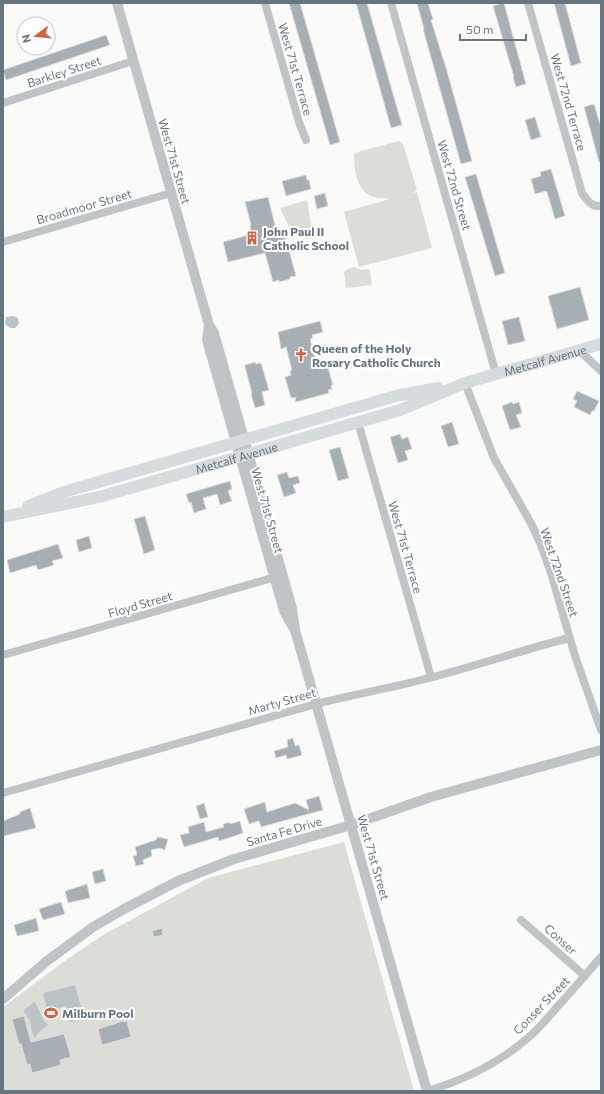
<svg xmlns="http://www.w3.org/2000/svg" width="604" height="1094" font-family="Commissioner,sans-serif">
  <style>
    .green { fill: #daded7 }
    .water { fill: #bac4c8 }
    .building { fill: #a6afb4; stroke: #dcdcda }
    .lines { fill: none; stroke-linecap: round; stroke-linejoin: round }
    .minor { stroke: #bfc4c7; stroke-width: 8 }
    .tertiary { stroke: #bfc4c7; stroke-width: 10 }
    .primary { stroke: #d6dbde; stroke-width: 12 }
    .labels { text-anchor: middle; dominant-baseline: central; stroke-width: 4; stroke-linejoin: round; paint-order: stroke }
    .street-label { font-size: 12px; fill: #667580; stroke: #fff }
    .poi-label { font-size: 12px; font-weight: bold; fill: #667580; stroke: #fff; text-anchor: start }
  </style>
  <rect width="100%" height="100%" fill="#fafaf8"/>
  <path class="green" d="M399,141l4,3 14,46 -5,3 5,-1 15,56 -73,19 -15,-55 46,-13c-5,-1 -14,0 -19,-3 -15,-7 -17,-28 -17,-43z
    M307,200l5,30 -19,5 -13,-27z
    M354,267l7,3 7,-1 2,1 2,15 -26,3 -2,-16 4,-3z
    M344,842l70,249h-411v-84l63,-47 37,-25 105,-57z"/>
  <path class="water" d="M13,316l5,2 1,6 -4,4h-5l-5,-4 1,-7z
    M75,985l9,33 -14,4 -4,-16 -14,4v2l-4,1 -5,-20z
    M34,1002c7,7 6,17 14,23l-8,6 -5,7c-6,-11 -2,-16 -12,-27z"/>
  <path class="building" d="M289,3h11l40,139 -10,3z
    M356,3h11l35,122 -11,3z
    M417,3h11l5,16 -2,1 16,51 25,90 -11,3 -38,-135h1z
    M502,3h2l22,81 -10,3 -3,-10h1l-21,-71z
    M554,3h11l16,60 -10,3z
    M106,35l4,10 -104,35 -3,-10z
    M594,104l7,23v35h-2l-15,-55z
    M535,117l6,20 -10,3 -6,-20z
    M551,169l14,47 -10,3 -8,-27 -1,-1 -11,3 -4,-15 10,-3 -1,-4z
    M476,174l29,99 -10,3 -30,-99z
    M306,175l1,5h2l2,9 -25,7 -4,-15z
    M325,193l3,13 -11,3 -3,-13z
    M268,197l10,40 7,-2 11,41 -6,1v2l-11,3v-2l-6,2 -8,-29 -37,9 -5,-20 29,-8 -2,-8 1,-1 -6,-23z
    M580,287l9,33 -32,9 -9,-33z
    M519,317l6,24 -17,4 -6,-24z
    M320,321l3,11 -11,3 1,3 -3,1 6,23h2l1,4 8,-2 6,21h-2l1,4 -4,1 1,3 -33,9 -1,-5 -4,1 -6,-21 6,-2 -1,-5h2l-6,-23 -5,2 -3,-17z
    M255,362l1,2 5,-1 8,27 -7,2 3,13 -10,3 -4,-14 1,-1 -7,-26v-2z
    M577,391l22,10 -5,10h-2l-2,4 -16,-8 3,-6 -4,-2z
    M512,402l1,2 6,-2 3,11 -6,2 5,12 -11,3 -8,-24z
    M452,422l7,22 -11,3 -7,-21z
    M400,434l2,5 6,-2 4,12 -7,2 3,9 -10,3 -8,-26z
    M340,447l9,31 -11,3 -9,-31z
    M287,472l2,6 9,-2 2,7 -7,2 3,8 -12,4 -7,-22z
    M230,481l2,8 -4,2 4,10 -12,4 -3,-11 -14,4 3,11 -12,4 -3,-11 -2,1 -3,-9z
    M145,516l10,34 -11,4 -10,-35z
    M89,536l3,12 -13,4 -3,-12z
    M58,544l5,14 -11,3 2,4 -16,5 -2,-5 -26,8 -3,-13z
    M293,738l2,8 4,-1 3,10 -15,4 -1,-4 -10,3 -2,-7 14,-4 -1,-7z
    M319,796l4,14 -62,17 -2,-6 -10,3 -5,-15 21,-7 2,10 28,-9 14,7 -3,-10z
    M204,803l4,14 -8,2 -4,-13z
    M30,808l6,20 -33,8v-15l17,-7v-2z
    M240,821l3,12 -24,8 -1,-4 -34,10 -4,-12 9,-2 -1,-6 16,-5 2,10 18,-5 -1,-3 7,-2v2z
    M157,837l11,2 -3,11 -5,-2 -9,2 1,6 -9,4 1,4 -8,2 -3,-10 4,-1 -2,-8 21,-7z
    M103,869l3,12 -11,3 -3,-12z
    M87,884l3,14 -22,5 -3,-12z
    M61,902l4,12 -22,6 -4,-11z
    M36,918l3,13 -22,5 -3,-11z
    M162,928l1,7 -9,2 -2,-6z
    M24,1016l7,26 33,-8 7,23 -11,3 1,5 -29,8 -2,-9 -3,1 -6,-21h-2l-7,-25z
    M123,1021l1,1 3,-1 4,16 -29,8 -4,-16z"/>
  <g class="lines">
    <path class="minor" d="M265,3l34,119 7,18
      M391,3l105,371
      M528,3l54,190c5,7 9,14 19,13
      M3,103l130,-42
      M3,242l168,-49
      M579,350l22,21
      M465,383l29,75 38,67 9,20 10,28 24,83 26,74
      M358,422l73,255
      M3,655l276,-79
      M3,793l313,-89c38,-10 76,-16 113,-26 47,-12 93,-28 140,-40
      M521,920l64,56
      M427,1091c38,-11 72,-28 102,-54 11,-9 20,-21 29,-31 15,-16 29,-33 43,-49"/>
    <path class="tertiary" d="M117,3l92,322 5,8 78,275 3,22 132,461
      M209,325l-2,15 77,271 9,16
      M3,999l44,-38 46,-34 31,-18 54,-28 56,-22 117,-34 80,-28 170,-47"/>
    <g class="primary">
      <path d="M28,506l36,-14 332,-96 42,-8"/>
      <path id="s1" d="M3,517l96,-20 150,-43 151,-44 65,-27 136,-39"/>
    </g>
  </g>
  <defs>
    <g id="building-bare" transform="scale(1.08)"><path d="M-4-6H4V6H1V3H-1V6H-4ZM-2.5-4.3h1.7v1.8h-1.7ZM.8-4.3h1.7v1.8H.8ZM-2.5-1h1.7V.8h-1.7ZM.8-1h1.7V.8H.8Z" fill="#d5633d" stroke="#fff" stroke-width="2.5" paint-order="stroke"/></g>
    <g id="church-bare" transform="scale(1.08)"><path d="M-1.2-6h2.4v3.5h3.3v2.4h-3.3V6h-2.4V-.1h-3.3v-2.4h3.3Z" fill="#d5633d" stroke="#fff" stroke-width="2.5" paint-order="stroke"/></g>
    <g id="stadium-bare" transform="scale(1.08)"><path d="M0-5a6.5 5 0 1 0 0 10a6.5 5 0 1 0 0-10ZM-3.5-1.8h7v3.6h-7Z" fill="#d5633d" stroke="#fff" stroke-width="2.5" paint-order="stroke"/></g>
  </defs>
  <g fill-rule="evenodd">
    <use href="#building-bare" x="252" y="238"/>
    <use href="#church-bare" x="301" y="355"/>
    <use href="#stadium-bare" x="51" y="1013"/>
  </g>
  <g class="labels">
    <g class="street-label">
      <text transform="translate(296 69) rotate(74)">West 71st Terrace</text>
      <text transform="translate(64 71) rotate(-18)">Barkley Street</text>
      <text transform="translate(569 102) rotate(74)">West 72nd Terrace</text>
      <text transform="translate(175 161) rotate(74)">West 71st Street</text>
      <text transform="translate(455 185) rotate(74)">West 72nd Street</text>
      <text transform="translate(84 206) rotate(-16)">Broadmoor Street</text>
      <text stroke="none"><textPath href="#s1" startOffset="565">Metcalf Avenue</textPath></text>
      <text stroke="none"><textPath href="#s1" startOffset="241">Metcalf Avenue</textPath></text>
      <text transform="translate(268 510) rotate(74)">West 71st Street</text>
      <text transform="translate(406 547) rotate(74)">West 71st Terrace</text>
      <text transform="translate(560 572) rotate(71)">West 72nd Street</text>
      <text transform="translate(140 604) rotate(-16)">Floyd Street</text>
      <text transform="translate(282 701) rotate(-16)">Marty Street</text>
      <text transform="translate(284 831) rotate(-16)">Santa Fe Drive</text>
      <text transform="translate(374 857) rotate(74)">West 71st Street</text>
      <text transform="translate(561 939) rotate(42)">Conser</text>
      <text transform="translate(541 1005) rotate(-46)">Conser Street</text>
    </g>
    <g class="poi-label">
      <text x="263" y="231">John Paul II<tspan x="263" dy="14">Catholic School</tspan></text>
      <text x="312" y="348">Queen of the Holy<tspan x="312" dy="14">Rosary Catholic Church</tspan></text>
      <text x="62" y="1013">Milburn Pool</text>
    </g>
  </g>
  <rect width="604" height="1094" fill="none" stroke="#667580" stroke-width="8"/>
  <g transform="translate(36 36) rotate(254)"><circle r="19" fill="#ffffff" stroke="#c2c8cc"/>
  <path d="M0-3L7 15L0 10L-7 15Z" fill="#d5633d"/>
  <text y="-6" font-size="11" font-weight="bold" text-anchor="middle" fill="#667580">N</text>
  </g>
  <path d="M460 34v6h66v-6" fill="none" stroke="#667580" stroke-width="2"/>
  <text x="466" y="34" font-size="12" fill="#667580" stroke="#ffffff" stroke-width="3" paint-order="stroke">50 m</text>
</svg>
